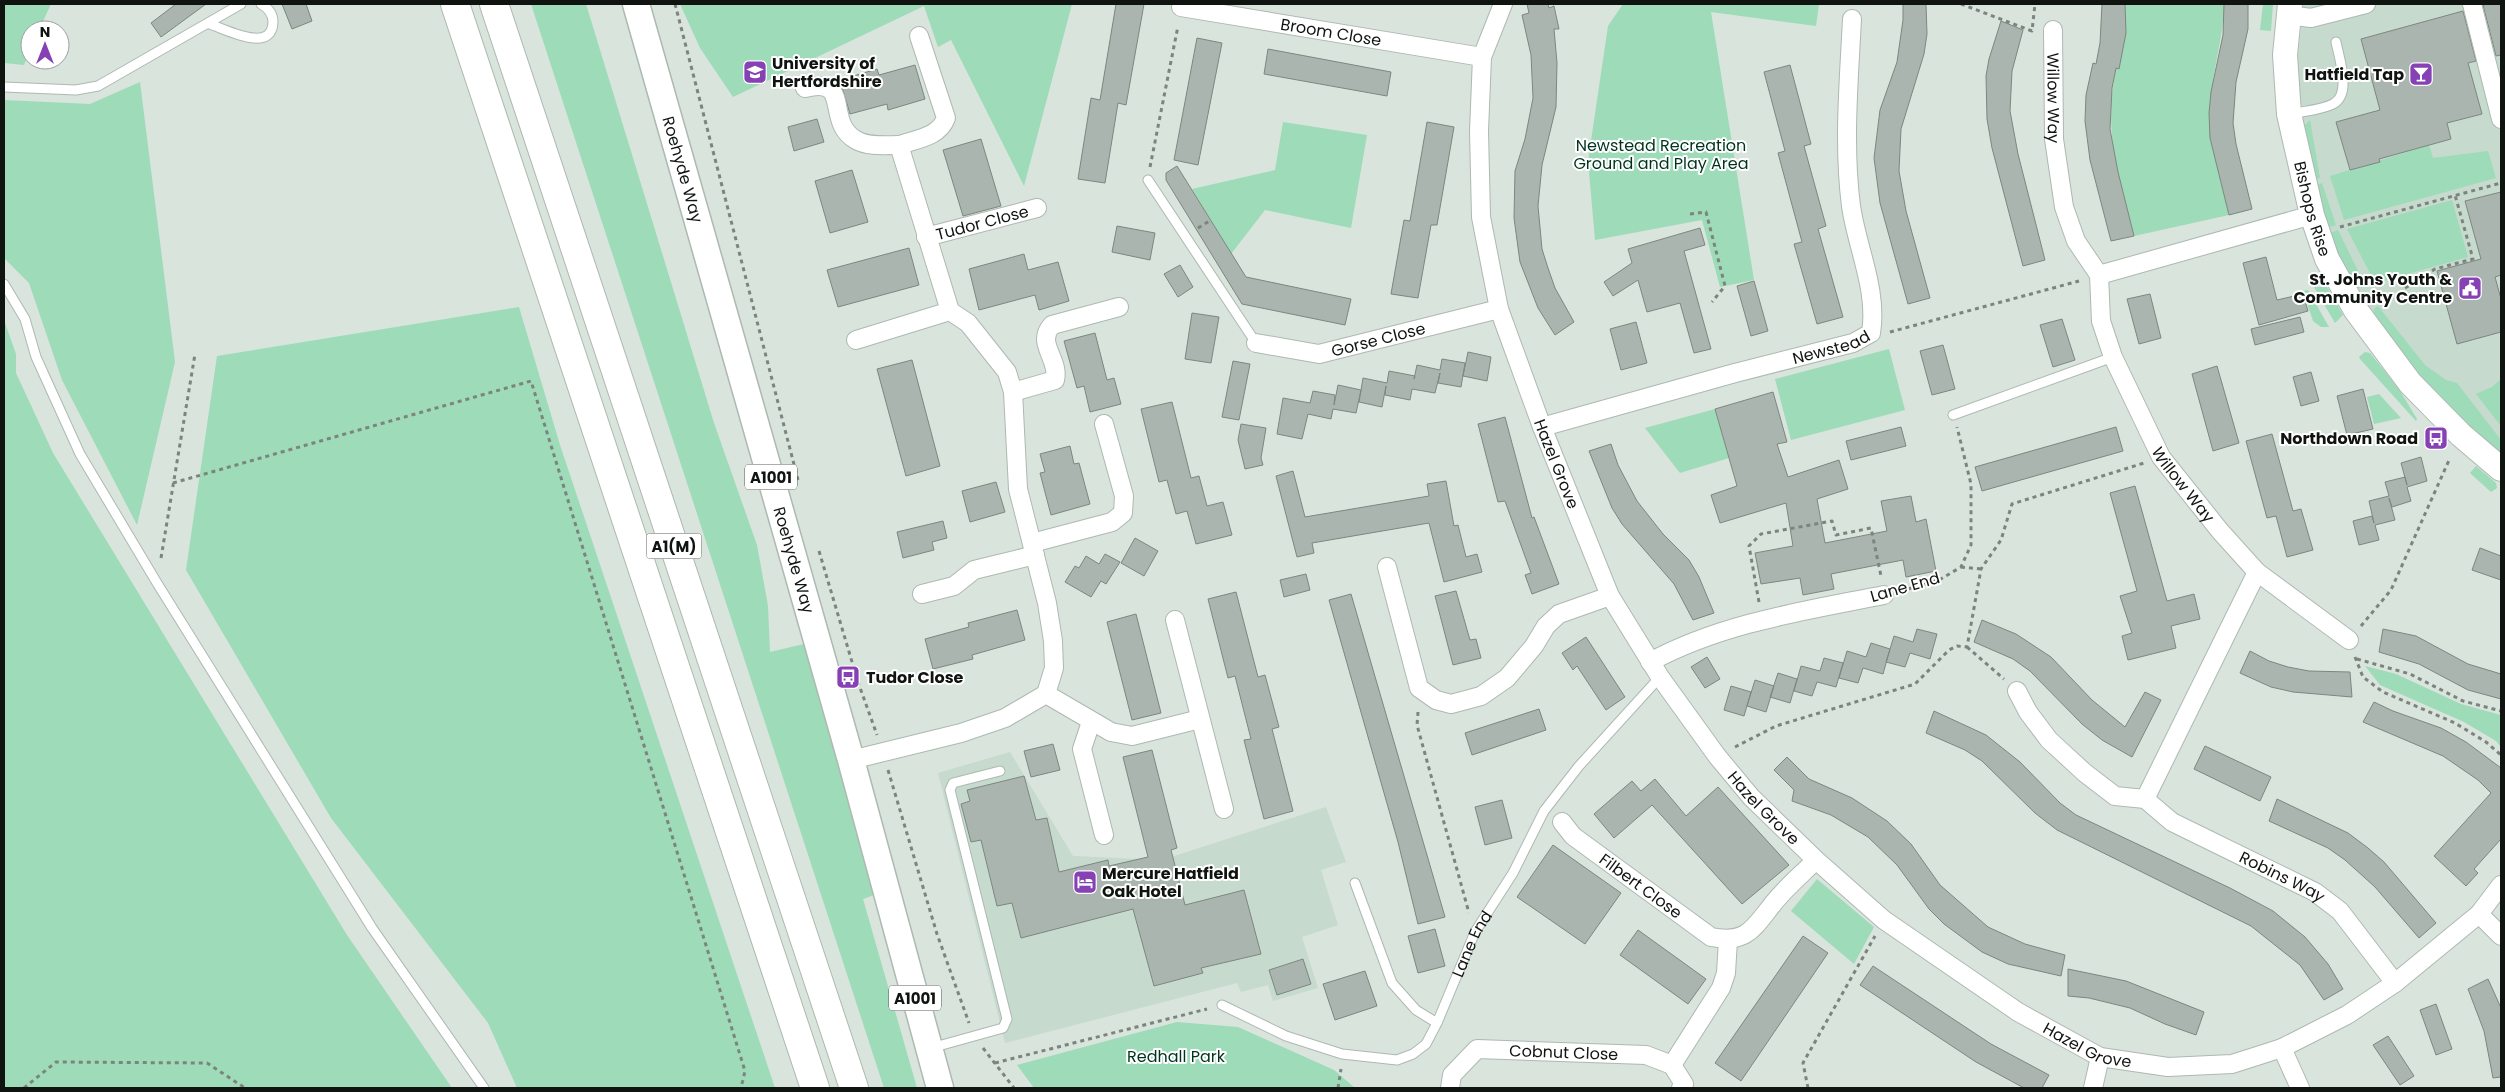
<svg xmlns="http://www.w3.org/2000/svg" width="2505" height="1092" font-family="Poppins,sans-serif">
  <style>
    .built { fill: #c6dace }
    .green { fill: #9edbb8 }
    .building { fill: #a9b5ae; stroke: #7c8780 }
    .lines { fill: none; stroke-linecap: round; stroke-linejoin: round }
    .lane-casing { stroke: #adb9b1; stroke-width: 11 }
    .street-casing { stroke: #adb9b1; stroke-width: 20 }
    .secondary-casing { stroke: #adb9b1; stroke-width: 26 }
    .primary-casing { stroke: #adb9b1; stroke-width: 29 }
    .highway-casing { stroke: #adb9b1; stroke-width: 30 }
    .path { stroke: #7c847e; stroke-width: 3; stroke-dasharray: 4 4; stroke-linecap: butt }
    .lane { stroke: #fff; stroke-width: 9 }
    .street { stroke: #fff; stroke-width: 18 }
    .secondary { stroke: #fff; stroke-width: 24 }
    .primary { stroke: #fff; stroke-width: 26 }
    .highway { stroke: #fff; stroke-width: 28 }
    .labels { text-anchor: middle; dominant-baseline: central; stroke-width: 4; stroke-linejoin: round; paint-order: stroke }
    .shield { fill: #fff; stroke: #585a58; stroke-width: 1 }
    .shield-label { font-size: 15px; font-weight: bold; fill: #101411 }
    .street-label { font-size: 16px; fill: #101411; stroke: #fff }
    .poi-label { font-size: 16px; font-weight: bold; fill: #101411; stroke: #fff; text-anchor: start }
    .park-label { font-size: 16px; fill: #00331d; stroke: #fff }
  </style>
  <rect width="100%" height="100%" fill="#d8e4dc"/>
  <path class="built" d="M2304,4h197v454l-69,-62 -55,-68 -53,-100 -30,-140z
    M1010,752l63,104 89,4 164,-53 20,55 -25,8 17,55 -36,12 16,51 -45,13 -5,-16 -27,7 -4,-9 -232,60 -67,-270z"/>
  <path class="green" d="M4,4h47l-12,26h-9v21l-6,14 -20,-2z
    M531,4h55l128,419 43,122 11,61 2,46 34,-8 70,251 -11,4 54,189h-33z
    M680,4h392l-48,182 -73,-146 -13,7 -14,-41 -191,91 -33,-49z
    M1623,4h196l-3,22 -105,-14 43,268 -34,7 -18,-67 -107,20 -7,-79 20,-135z
    M2125,4h99c0,33 -12,65 -13,98 -2,39 9,76 18,113l-95,21c-16,-62 -31,-103 -18,-168l3,1 6,-45z
    M2263,4h10l-2,27 -11,-1z
    M140,82l35,280 -38,163 -75,-145 -33,-97 -25,-25v-158l86,4z
    M2310,120l10,58 -10,3 -8,-53z
    M1283,122l84,13 -16,93 -86,-18 -34,44 -39,-65 83,-19z
    M2429,145l4,13 55,-7 8,27 -152,42 -14,-44z
    M2322,183l14,42 -10,3 -13,-41z
    M2452,200l16,57 -93,26 -28,-54z
    M2338,230l27,55 -9,5 -28,-56z
    M2314,287h13l16,28 -8,8z
    M2308,290l21,37h-8l-8,-6 -10,-30z
    M2378,306l47,59 21,15 11,3 44,57v15c-47,-42 -93,-87 -128,-140l1,-6z
    M519,307l41,138 215,643h-258l-29,-65 -157,-205 -145,-248 31,-214z
    M4,320l12,34v19l37,80 294,482 105,153h-448z
    M1889,349l16,61 -114,30 -16,-61z
    M2365,352l5,1 29,36 18,30 -1,2 -56,-62 -1,-2z
    M2501,379v47l-25,-32 16,-7z
    M2379,394l22,24 -27,6 -7,-27z
    M1715,409l14,49 -49,15 -35,-45z
    M2476,466l20,17 1,5 -6,4 -21,-19z
    M2365,666l31,8 65,30 40,11v32l-5,-6 -32,-19 -84,-37z
    M1817,879l57,48 -20,37 -63,-53z
    M1177,1022l61,5 96,43 21,18h-321l-17,-23z"/>
  <path class="building" d="M176,4h30l-45,33 -10,-14z
    M282,4h24l6,17 -20,8z
    M1116,4h28l-18,101 -8,-2 -13,80 -27,-4 13,-81 9,2z
    M1527,4h21l1,4 5,-2 5,23h-5l3,34 -1,44 -14,58 -4,41 4,43 6,19 7,20 19,34 -19,13 -17,-27 -18,-46 -6,-44 1,-47 10,-32 8,-41 -2,-43 -9,-40 7,-2z
    M1903,4h23l1,30 -3,20 -23,75 -2,42 7,40 24,87 -22,6 -28,-101 -6,-45 6,-48 17,-48 6,-42z
    M2102,4h23l1,29 -7,36 -3,-1 -4,20 -2,41 8,43 16,64 -23,5 -21,-81 -5,-39 1,-26 7,-32 3,1 4,-21z
    M2224,4h24v25l-12,53 -3,41 3,21 16,65 -23,6 -19,-77 -1,-25 2,-21 12,-57z
    M2489,4h12v51l-5,1 -13,-51z
    M2463,11l13,50 -8,2 14,51 -35,9 4,16 -72,20 1,3 -30,8 -14,-48 44,-12 -19,-71z
    M2001,21l22,9 -11,41 -2,40 8,43 27,106 -22,6 -31,-118 -5,-29 -1,-43 3,-17z
    M1197,38l25,5 -24,122 -24,-5z
    M1268,49l123,23 -4,24 -123,-22z
    M915,65l10,34 -37,11 -1,-6 -37,10 -10,-34 37,-11 2,6z
    M1790,65l21,79 -7,2 22,80 -8,3 25,88 -26,7 -23,-80 8,-2 -24,-89 7,-2 -21,-79z
    M817,119l7,23 -30,9 -6,-24z
    M1427,122l27,5 -17,98h-6l-13,73 -27,-4 13,-74 6,1z
    M981,139l20,67 -38,10 -20,-66z
    M1177,166l69,111 105,22 -6,26 -103,-21 -76,-124v-7z
    M852,170l16,52 -38,11 -15,-52z
    M2501,192v83l-6,2 6,22v33l-44,12 -20,-73 44,-12 -16,-58z
    M1117,226l38,7 -5,27 -38,-8z
    M1700,228l5,17 -21,6 27,98 -17,4 -14,-50 -33,9 -9,-32 -25,16 -9,-14 28,-19 -4,-14z
    M909,248l10,37 -81,22 -11,-37z
    M1024,254l4,16 30,-8 11,39 -30,9 -4,-15 -56,15 -10,-41z
    M2266,257l11,43 26,-6 5,17 -49,14 -16,-62z
    M1180,265l13,22 -15,10 -14,-23z
    M1754,281l14,50 -17,5 -14,-50z
    M2150,294l11,44 -22,6 -12,-45z
    M1192,313l27,4 -8,46 -26,-4z
    M2300,317l4,15 -49,13 -4,-16z
    M2062,319l13,41 -22,7 -13,-42z
    M1636,322l11,41 -26,7 -11,-41z
    M1095,333l12,47 7,-2 7,26 -31,8 -6,-26 -7,2 -13,-47z
    M1943,345l12,44 -23,6 -12,-44z
    M1468,352l23,5 -4,24 -24,-5z
    M1442,359l23,4 -4,24 -23,-4 2,-10 -5,20 -23,-4 -2,11 -25,-5 1,-9 -4,21 -23,-5 4,-24 24,5 2,-12 26,5 -1,3 3,-14 23,5z
    M912,360l28,106 -34,10 -29,-107z
    M1233,361l17,3 -11,56 -17,-3z
    M2217,366l22,77 -26,8 -21,-77z
    M2311,372l8,29 -18,5 -8,-29z
    M1338,385l23,5 -5,23 -23,-4 -2,10 -23,-5 -6,25 -25,-5 6,-36 27,5 3,-12 22,4 -1,10z
    M2363,389l10,40 -26,6 -10,-39z
    M1773,392l14,50 -10,2 11,33 51,-17 9,29 -31,10 8,44 62,-12 -6,-30 30,-5 5,26 10,-3 10,52 -30,6 -3,-17 -72,14 3,15 -31,6 -3,-17 -39,6 -6,-31 38,-7 -7,-43 -66,20 -9,-28 26,-9 -22,-77z
    M1172,402l19,76 8,-2 8,30 16,-4 9,33 -36,9 -9,-33 -11,3 -9,-34 -8,2 -18,-73z
    M1505,417l27,101 2,-1 25,67 -27,10 -7,-19 6,-2 -26,-72 -7,1 -20,-78z
    M1241,424l25,4 -5,30 2,7 -18,4 -7,-29z
    M1901,427l5,19 -55,14 -5,-19z
    M2116,427l7,24 -141,40 -7,-24z
    M2272,434l21,77 8,-2 12,41 -26,7 -11,-41 -9,2 -21,-77z
    M1611,444l7,21 19,36 26,33 26,26 10,17 15,36 -21,7 -19,-36 -52,-60 -10,-16 -23,-57z
    M1070,446l4,18 5,-1 11,41 -39,11 -11,-42 5,-1 -5,-18z
    M2421,457l6,24 -20,6 4,14 -19,6 -3,-9 6,22 -20,5 4,15 -20,5 -6,-24 19,-5 2,7 -5,-22 20,-5 -4,-14 20,-5 2,8 -6,-22z
    M1293,471l12,46 124,-21 -2,-12 19,-3 8,45 4,-1 8,32 11,-3 5,18 -38,10 -15,-59 -117,20 2,10 -17,4 -21,-81z
    M996,482l9,30 -35,10 -8,-31z
    M2135,486l32,115 27,-7 6,25 -29,7 5,22 -48,12 -6,-24 10,-3 -12,-37 17,-5 -27,-98z
    M943,521l4,17 -15,4 2,8 -31,8 -6,-26z
    M1135,538l23,13 -14,25 -23,-13z
    M2480,548l21,8v24l-29,-10z
    M1105,554l15,8 -14,22 -5,-3 -10,16 -26,-15 10,-16 4,2 7,-12 13,8z
    M1306,574l4,16 -26,7 -4,-17z
    M1456,591l14,49 6,-1 5,19 -28,7 -18,-69z
    M1236,592l22,85 7,-2 14,52 -7,2 21,82 -29,8 -20,-79 7,-1 -16,-63 -7,2 -20,-79z
    M1351,594l94,323 -27,7 -20,-82 -69,-242z
    M1017,610l8,30 -53,15 1,4 -40,10 -8,-30 44,-12 -1,-4z
    M1136,614l25,99 -29,7 -25,-98z
    M1982,620l34,14 35,23 41,43 33,27 20,-35 16,8 -29,57 -30,-17 -20,-16 -52,-53 -17,-12 -39,-17z
    M1917,629l20,5 -7,25 -20,-6 -5,14 -19,-5 8,-26 19,6z
    M2383,629l33,7 52,28 33,10v25l-33,-9 -49,-26 -40,-12z
    M1586,637l39,60 -19,13 -29,-44 -4,4 -11,-17z
    M1871,643l19,6 -7,25 -20,-6 -5,15 -19,-5 8,-27 19,6z
    M2250,651l19,10 19,6 21,4 41,1 2,25 -59,-5 -22,-5 -31,-14z
    M1707,657l13,22 -15,9 -14,-21z
    M1824,658l19,5 -7,24 -19,-5 -5,14 -18,-5 7,-25 19,5z
    M1778,673l19,6 -7,24 -20,-6z
    M1755,680l19,6 -8,26 -19,-6z
    M1731,686l20,6 -7,24 -20,-6z
    M2374,702l19,9 48,17 25,14 35,26v71l-27,30 4,4 -12,13 -32,-30 57,-63 -13,-13 -35,-24 -80,-34z
    M1539,709l7,21 -74,25 -7,-22z
    M1934,711l52,24 34,27 40,41 16,12 154,73 43,23 32,26 23,27 15,25 -19,11 -24,-35 -49,-39 -194,-96 -22,-17 -53,-52 -17,-11 -39,-17z
    M1053,744l7,26 -29,7 -7,-26z
    M2205,746l66,31 -11,24 -66,-32z
    M1152,750l25,98 -6,2 14,55 59,-15 17,64 -60,14 2,5 -49,13 -21,-77 -112,29 -9,-35 -15,3 -16,-66 -10,2 -10,-38 9,-3 -3,-11 57,-14 12,44 11,-2 12,54 49,-12 1,6 39,-9 -25,-100z
    M1787,757l22,22 43,19 35,23 24,23 29,41 48,42 37,17 40,11 -4,21 -53,-12 -26,-12 -38,-28 -15,-15 -32,-44 -29,-28 -37,-22 -39,-14 2,-11 -20,-20z
    M1655,779l31,37 32,-29 71,78 -47,39 -90,-99 -38,33 -20,-24 38,-33 9,10z
    M2277,799l71,34 20,15 16,14 52,61 -17,15 -44,-51 -30,-27 -17,-12 -59,-27z
    M1502,800l10,38 -27,7 -10,-38z
    M1553,845l68,48 -36,51 -68,-47z
    M1435,929l10,37 -27,7 -10,-37z
    M1638,930l68,49 -18,25 -68,-49z
    M1803,936l25,17 -87,128 -26,-18z
    M1303,959l8,25 -34,11 -8,-25z
    M1873,966l118,78 58,31 -7,13h-18l-48,-26 -116,-77z
    M2068,969l58,12 78,31 -8,23 -31,-11 -35,-16 -41,-10 -21,-2z
    M1365,971l12,35 -42,14 -12,-36z
    M2488,979l13,29v69l-8,1 -9,-47 -16,-42z
    M2436,1004l16,45 -16,6 -16,-45z
    M2388,1036l26,40 -14,9 -27,-40z"/>
  <g class="lines">
    <g class="lane-casing">
      <g id="lane">
        <path d="M209,24c15,4 63,31 64,-2 0,-9 -5,-14 -12,-18"/>
        <path d="M4,87l72,3 22,-4 143,-82"/>
        <path d="M2291,114c13,-3 30,-4 42,-10 19,-10 6,-46 3,-62"/>
        <path d="M1148,180l108,163"/>
        <path d="M4,284l21,35 11,38 44,97 77,129 215,345 112,160"/>
        <path d="M1953,415l160,-58"/>
        <path d="M1355,883l37,100 24,27 21,13"/>
        <path id="s1" d="M1222,1005l64,31 56,18 55,6 16,-6 13,-10 11,-21 38,-91 38,-59 31,-62 35,-45 81,-89"/>
        <path d="M931,1048l72,-20 4,-9 -57,-229 3,-7 47,-12"/>
      </g>
    </g>
    <g class="street-casing">
      <g id="street">
        <path id="s2" d="M1503,4l-21,53 -3,74 2,86 18,92 43,118 68,169 50,81 57,79 34,41 65,63 68,60 134,92 82,45 68,10 64,-3 50,-16 65,-33 48,-32 84,-69 22,-29"/>
        <path d="M2472,4l29,115"/>
        <path id="s3" d="M1181,7l301,50"/>
        <path d="M2288,15l23,3 55,-14"/>
        <path id="s4" d="M2053,30l1,109 10,68 12,34 23,34 2,46 12,36 48,100 59,74 37,41 92,68"/>
        <path d="M805,88c48,-12 19,34 51,52 12,7 30,5 43,5l51,166 18,12 39,49 6,20 5,97 29,114 6,38 1,27 -8,26 -41,24 -44,15 -110,27"/>
        <path d="M899,145c18,-6 40,-8 47,-27l-27,-82"/>
        <path id="s5" d="M926,237l111,-29"/>
        <path d="M2099,275l213,-60"/>
        <path d="M856,340l94,-29"/>
        <path id="s6" d="M1256,343l63,11 180,-45"/>
        <path d="M1013,392l42,-12c5,-21 -20,-37 -3,-55l67,-18"/>
        <path id="s7" d="M1542,427l193,-54 118,-30 18,-10c7,-43 -14,-85 -20,-127 -8,-62 -2,-126 1,-187"/>
        <path d="M1032,543l80,-21 11,-9 1,-17 -20,-72"/>
        <path d="M1387,567l32,121 17,12 15,4 30,-8 26,-18 27,-32 12,-20 13,-12 51,-18"/>
        <path d="M922,594l32,-8 20,-16 61,-15"/>
        <path d="M1175,620l49,189"/>
        <path d="M1650,662c72,-39 154,-51 234,-67"/>
        <path id="s8" d="M2017,691l11,21 21,28 36,33 30,23 30,3 27,23 143,70 25,19 55,72"/>
        <path d="M1046,694l65,38 21,4 68,-17"/>
        <path d="M1091,722l-9,27 22,86"/>
        <path d="M2145,799l112,-227"/>
        <path id="s9" d="M1562,822l11,14 138,101c35,7 42,-8 61,-32 12,-16 29,-30 44,-45"/>
        <path d="M2479,914l22,22"/>
        <path d="M2282,1048l18,40"/>
        <path d="M1672,1065l49,-77 5,-15 2,-33"/>
        <path id="s10" d="M1450,1088l2,-13 25,-26 169,6 26,10 12,19 -3,4"/>
        <path d="M2093,1088l7,-31"/>
      </g>
    </g>
    <g class="secondary-casing">
      <g id="secondary">
        <path id="s11" d="M2290,4l-5,51 4,59 23,101 15,44 28,50 55,74 51,52 40,34"/>
      </g>
    </g>
    <g class="primary-casing">
      <g id="primary">
        <path id="s12" d="M636,4l215,756 89,328"/>
      </g>
    </g>
    <g class="highway-casing">
      <path id="highway" d="M455,4l360,1084
        M494,4l360,1084"/>
    </g>
    <path class="path" d="M675,4l123,476
      M1961,4l71,27 3,-27
      M1150,167l28,-141
      M1690,214l16,-2 19,74 -13,16
      M2340,227l161,-44
      M1198,228l13,-8
      M2405,288l30,-19 38,-10 -18,-64
      M1890,332l189,-51
      M173,483l358,-102 214,690 -4,17
      M819,551l39,131 19,53
      M161,558l34,-204
      M1961,567l20,2
      M1901,591l38,-11 22,-13 10,-22v-61l-14,-57
      M1759,602l-10,-56 12,-12 71,-13 4,14 35,-7 10,48
      M2361,626l30,-36 59,-132
      M1967,647l37,32
      M2355,657l8,20 20,15 72,31 31,19 15,13
      M2357,659l53,15 53,27 38,10
      M1418,712l-1,13 52,188
      M1735,747l41,-21 139,-42 34,-34 8,-4 10,1 14,-78 20,-29 11,-36 132,-41
      M888,770l49,164 32,89
      M983,1048l31,40
      M995,1063l212,-54
      M24,1088l32,-26 151,1 38,25
      M1338,1088l3,-19
      M1808,1088l-5,-25 72,-127"/>
    <use href="#lane" class="lane"/>
    <use href="#street" class="street"/>
    <use href="#secondary" class="secondary"/>
    <use href="#primary" class="primary"/>
    <use href="#highway" class="highway"/>
  </g>
  <defs>
    <g id="university-square" transform="scale(1.25)"><rect x="-9" y="-9" width="18" height="18" rx="4" fill="#8641b4" stroke="#fff"/><path d="M0-5L7-2L0 1L-7-2ZM-4 1L0 2.5L4 1V4Q0 6-4 4Z" fill="#fff"/></g>
    <g id="bar-square" transform="scale(1.25)"><rect x="-9" y="-9" width="18" height="18" rx="4" fill="#8641b4" stroke="#fff"/><path d="M-6-5H6L.8 .8V4.5H3.5V6h-7V4.5H-.8V.8Z" fill="#fff"/></g>
    <g id="civic-square" transform="scale(1.25)"><rect x="-9" y="-9" width="18" height="18" rx="4" fill="#8641b4" stroke="#fff"/><path d="M-.6-6.5H3V-4.5H.6V-3L4-1V1h2V6H-6V1h2V-1L-.6-3ZM-1.2 2.5V6h2.4V2.5Z" fill="#fff"/></g>
    <g id="bus-square" transform="scale(1.25)"><rect x="-9" y="-9" width="18" height="18" rx="4" fill="#8641b4" stroke="#fff"/><path d="M-5-6H5V4H4V6H2V4H-2V6H-4V4H-5ZM-3.5-4V0h7V-4ZM-3.5 1.2v1.5H-2V1.2ZM2 1.2v1.5H3.5V1.2Z" fill="#fff"/></g>
    <g id="hotel-square" transform="scale(1.25)"><rect x="-9" y="-9" width="18" height="18" rx="4" fill="#8641b4" stroke="#fff"/><path d="M-6-4.5h1.5V1H6V5H4.5V3h-9V5H-6ZM-4 0a1.8 1.8 0 1 1 3.6 0ZM.5 0V-2.5h3Q6-2.5 6 0Z" fill="#fff"/></g>
  </defs>
  <g fill-rule="evenodd">
    <use href="#university-square" x="755" y="72"/>
    <use href="#bar-square" x="2421" y="74"/>
    <use href="#civic-square" x="2470" y="288"/>
    <use href="#bus-square" x="2436" y="438"/>
    <use href="#bus-square" x="848" y="677"/>
    <use href="#hotel-square" x="1085" y="882"/>
  </g>
  <g class="labels">
    <g class="shield">
      <rect x="745" y="464.5" width="52" height="25" rx="4"/>
      <rect x="646.5" y="533.5" width="55" height="25" rx="4"/>
      <rect x="889" y="985.5" width="52" height="25" rx="4"/>
    </g>
    <g class="shield-label">
      <text x="771" y="477">A1001</text>
      <text x="674" y="546">A1(M)</text>
      <text x="915" y="998">A1001</text>
    </g>
    <g class="street-label">
      <text stroke="none"><textPath href="#s3" startOffset="152">Broom Close</textPath></text>
      <text stroke="none"><textPath href="#s4" startOffset="68">Willow Way</textPath></text>
      <text stroke="none"><textPath href="#s12" startOffset="172">Roehyde Way</textPath></text>
      <text stroke="none"><textPath href="#s11" startOffset="208">Bishops Rise</textPath></text>
      <text stroke="none"><textPath href="#s5" startOffset="58">Tudor Close</textPath></text>
      <text stroke="none"><textPath href="#s6" startOffset="125">Gorse Close</textPath></text>
      <text stroke="none"><textPath href="#s7" startOffset="300">Newstead</textPath></text>
      <text stroke="none"><textPath href="#s2" startOffset="476">Hazel Grove</textPath></text>
      <text stroke="none"><textPath href="#s4" startOffset="485">Willow Way</textPath></text>
      <text stroke="none"><textPath href="#s12" startOffset="578">Roehyde Way</textPath></text>
      <text transform="translate(1905 587) rotate(-16)">Lane End</text>
      <text stroke="none"><textPath href="#s2" startOffset="881">Hazel Grove</textPath></text>
      <text stroke="none"><textPath href="#s8" startOffset="334">Robins Way</textPath></text>
      <text stroke="none"><textPath href="#s9" startOffset="102">Filbert Close</textPath></text>
      <text stroke="none"><textPath href="#s1" startOffset="329">Lane End</textPath></text>
      <text stroke="none"><textPath href="#s2" startOffset="1286">Hazel Grove</textPath></text>
      <text stroke="none"><textPath href="#s10" startOffset="136">Cobnut Close</textPath></text>
    </g>
    <g class="poi-label">
      <text x="772" y="63">University of<tspan x="772" dy="18">Hertfordshire</tspan></text>
      <text x="2404" y="74" text-anchor="end">Hatfield Tap</text>
      <text x="2452" y="279" text-anchor="end">St. Johns Youth &amp;<tspan x="2452" dy="18">Community Centre</tspan></text>
      <text x="2418" y="438" text-anchor="end">Northdown Road</text>
      <text x="866" y="677">Tudor Close</text>
      <text x="1102" y="873">Mercure Hatfield<tspan x="1102" dy="18">Oak Hotel</tspan></text>
    </g>
    <g class="park-label">
      <text x="1661" y="145">Newstead Recreation<tspan x="1661" dy="18">Ground and Play Area</tspan></text>
      <text x="1176" y="1056">Redhall Park</text>
    </g>
  </g>
  <rect width="2505" height="1092" fill="none" stroke="#101411" stroke-width="10"/>
  <g transform="translate(45 45)"><circle r="24" fill="#ffffff" stroke="#9fa1a0"/>
  <path d="M0-4L9 19L0 12L-9 19Z" fill="#8641b4"/>
  <text y="-8" font-size="14" font-weight="bold" text-anchor="middle" fill="#101411">N</text>
  </g>
</svg>
